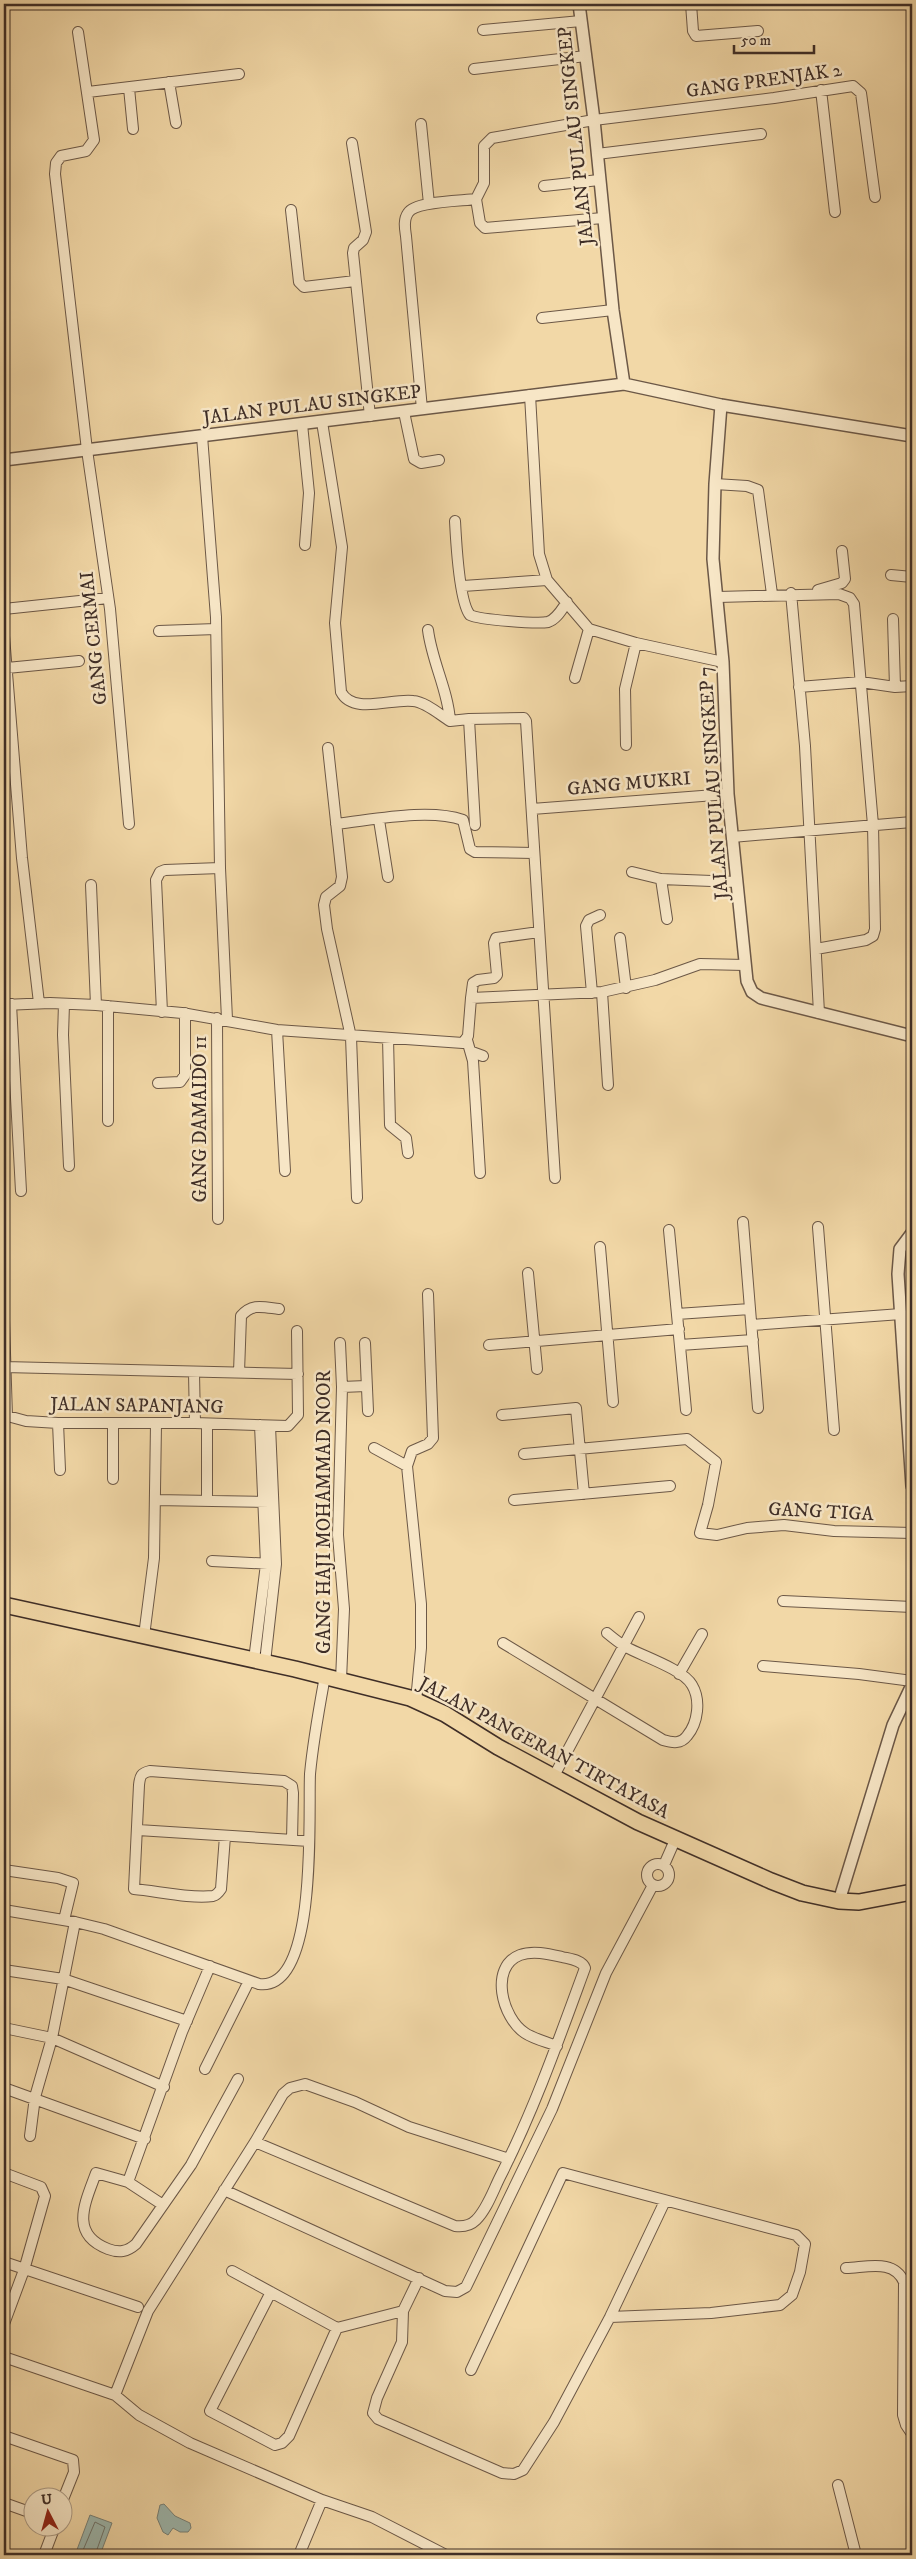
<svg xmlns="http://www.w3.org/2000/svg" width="916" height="2559" font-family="'IM FELL DW Pica',serif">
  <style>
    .water { fill: #9db8af; stroke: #778179 }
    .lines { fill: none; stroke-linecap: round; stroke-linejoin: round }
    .shore { stroke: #6e736b; stroke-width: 1 }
    .minor-casing { stroke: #6c5847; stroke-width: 12 }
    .tertiary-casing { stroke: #6c5847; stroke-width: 14 }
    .primary-casing { stroke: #3f2e27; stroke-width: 18 }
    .minor { stroke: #f7e6c6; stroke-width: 10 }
    .tertiary { stroke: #f7e6c6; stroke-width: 11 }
    .primary { stroke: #f2d8a7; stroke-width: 15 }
    .labels { text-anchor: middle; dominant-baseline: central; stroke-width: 5; stroke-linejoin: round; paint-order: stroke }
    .street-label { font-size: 19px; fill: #3f2e27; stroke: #f7e6c6 }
  </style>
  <rect width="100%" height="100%" fill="#f2d8a7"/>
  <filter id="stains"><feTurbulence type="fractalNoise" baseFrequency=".004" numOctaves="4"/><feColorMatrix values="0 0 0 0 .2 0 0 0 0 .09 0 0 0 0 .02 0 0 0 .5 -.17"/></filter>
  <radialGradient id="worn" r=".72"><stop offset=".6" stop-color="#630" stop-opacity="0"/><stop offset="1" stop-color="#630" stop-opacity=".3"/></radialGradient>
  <path class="water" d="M164,2504l11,12 15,7 1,5 -3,4h-8l-7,-4 -5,7 -5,-3 -6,-14 3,-13z
    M90,2515l22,8 -12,32h-25z"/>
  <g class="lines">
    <path class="shore" d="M81,2555l14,-33 10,5 -10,28"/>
    <g class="minor-casing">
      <path id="minor" d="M691,4l2,27 3,5 62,-5
        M483,30l98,-9
        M78,32l16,108 -8,11 -25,5 -5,7 -1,11 32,276 23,159 19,215
        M474,69l112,-13
        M169,82l7,41
        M129,88l4,41
        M821,90l14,122
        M88,92l151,-18
        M421,124l8,80
        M352,143l14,89 -3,8 -9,8 -1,5 17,163
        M597,154l164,-20
        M544,186l55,-6
        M476,199l8,-16v-37l8,-8 102,-18 180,-22 79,-12 8,7 14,104
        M476,199l4,24 5,5 118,-10
        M291,210l8,72 5,5 51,-6
        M542,318l71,-8
        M530,395l9,159 8,26 42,49 47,14 87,19
        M422,409l-16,-173c-1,-7 -3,-16 2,-23 7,-12 54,-12 68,-14
        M404,412l10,47 7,4 18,-3
        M322,422l20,125 -7,76 6,69c12,23 51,6 72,9 13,1 27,14 37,20
        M302,424l7,69 -4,52
        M202,436l14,181 4,251 7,151
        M715,484l32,2 11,4 14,104
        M455,521c1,19 4,81 15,94 10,5 68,9 78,7 9,-3 14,-13 19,-20
        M891,575l21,2
        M463,586l84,-6
        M818,590l24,-7 3,-4 -3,-28
        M791,593l14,153 14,267
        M718,597l121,-3 11,4 4,6 19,221 2,104 -2,7 -7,4 -50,9
        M4,609l104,-11
        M893,619l2,68
        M428,630c4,32 20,60 22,91l19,-2
        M159,631l57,-2
        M4,636l18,222 17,145
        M7,668l72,-7
        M575,678l14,-49
        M799,687l62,-5 34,5 17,-1
        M626,745l-1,-56 11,-46
        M328,748l14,129 -2,9 -14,11 -2,8 3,24 24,108 6,161
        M532,809l196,-15
        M379,820l9,57
        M336,824c37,-4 92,-16 127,-4l7,29 5,3 59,1
        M475,825l-6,-106 55,-1 2,3 29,457
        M732,837l180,-15
        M632,872l29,7 76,3
        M661,879l6,40
        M91,885l5,120
        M620,938l6,50
        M602,992l6,93
        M592,993l-6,-67 3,-6 11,-5
        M471,998l2,-15 5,-3 16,-2 3,-3 -3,-32 2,-5 43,-6
        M11,1004l10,187
        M64,1004l-1,31 6,131
        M4,1005l46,-2 46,2 86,8 95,17 186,13 5,-7 3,-38 131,-6 53,-12 45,-16 45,1
        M108,1006v115
        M162,1012l-6,-132 4,-8 5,-2 55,-2
        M217,1018l1,201
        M277,1030l8,141
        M388,1038l2,87 16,13 2,15
        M467,1040l6,21 7,112
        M472,1052l11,4
        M158,1083l22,-1 5,-7v-62
        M743,1222l15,186
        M818,1227l16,203
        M669,1230l17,180
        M600,1247l13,155
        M528,1273l9,96
        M677,1314l73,-5
        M4,1321l3,96
        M752,1325l149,-11
        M340,1343l2,44 -4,148 6,74 -3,71
        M365,1343l3,68
        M489,1345l190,-16
        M680,1345l73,-5
        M4,1367l294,7
        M239,1372l2,-56c11,-13 22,-9 38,-7
        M194,1373l1,50
        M342,1387l24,-1
        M4,1415l22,6 32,2h137l93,3 10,-11 -1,-84
        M502,1415l74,-7 8,86
        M58,1423l2,47
        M374,1448l33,18
        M524,1454l163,-15 29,23 -8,43 -8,28 17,2 30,-7 37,-3 50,6 78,2
        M113,1479v-56
        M155,1500l114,2
        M514,1500l156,-14
        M207,1501v-77
        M212,1561l60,3
        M783,1601l129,6
        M144,1636l10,-78 2,-134
        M503,1643l160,97c10,3 18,4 24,-4 11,-13 14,-36 5,-51 -9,-16 -50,-29 -66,-38 -7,-4 -13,-9 -19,-14
        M254,1660l12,-96 -6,-139
        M265,1662l11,-98 -6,-138
        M763,1666l96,8 53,7
        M679,1674l23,-40
        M416,1701l5,-53v-44l-14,-138 5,-15 16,-7 5,-6 -5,-144
        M554,1776l85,-159
        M138,1830l171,11
        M225,1836l-4,53c-2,3 -4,6 -8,7 -23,3 -56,-5 -79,-7l5,-104c1,-9 2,-12 11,-14l134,10 8,5 1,7 -1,47
        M647 1875a11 11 0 1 1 22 0a11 11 0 1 1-22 0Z
        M664,1865l11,-25
        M4,1870l54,8 15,5 -9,37
        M4,1910l71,12 29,7 155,55c60,8 49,-172 51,-210 3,-33 9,-65 15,-98
        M4,1970l59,9 124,42
        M4,2028l48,10 112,49
        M205,2069l44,-88
        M4,2088l141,51
        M30,2136l5,-39 17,-59 23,-116
        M255,2142l200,84c8,1 15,0 21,-6 11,-11 17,-29 24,-43 34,-67 59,-138 85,-209 -3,-8 -15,-9 -23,-11 -13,-3 -29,-7 -42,-2 -31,12 -18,63 5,78 9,6 22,9 32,13
        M4,2173l37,14 4,9 -21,74 -20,54
        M128,2182l54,-150 28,-66
        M224,2190l221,101 12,1 9,-5 86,-178 54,-136 47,-88
        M163,2205l-35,-23 -32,-9c-11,30 -27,61 12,76 11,4 19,3 28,-5l55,-79 47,-86
        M4,2262l134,45
        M846,2268c23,-1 48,-9 58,14l-1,133 3,10 6,9
        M232,2271l105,57 -48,108 -7,7 -7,2 -65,-34 61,-119
        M419,2278l-16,33 -1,31 -25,56 -4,15 5,6 124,54 12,1 9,-4 31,-48 56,-105 55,-116
        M337,2328l66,-17
        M4,2357l111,38 24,20 51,28 132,57 -23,55
        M471,2370l92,-197 233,62 9,9 -5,28 -8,23 -12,10 -69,8 -101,4
        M115,2395l33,-84 107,-169 28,-48 7,-6 15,-4 50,18 54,25 100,32
        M4,2436l69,24 1,12 -12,30
        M838,2485l18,70
        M322,2500l50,17 74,38
        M4,2503l28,10
        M44,2555l11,-29"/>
    </g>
    <g class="tertiary-casing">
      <path id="tertiary" d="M579,4l15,116 19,190 11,74
        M721,405l-6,79 -2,75 10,103 5,132 19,187 5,11 9,6 151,38
        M4,460l620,-76 97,21 191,31
        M912,1233l-12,16 -2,25 14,212
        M839,1901l54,-176 19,-40"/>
    </g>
    <g class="primary-casing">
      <path id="primary" d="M4,1605l291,64 115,29 35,16 53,33 140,75 133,59 31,12 37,8 20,1 53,-10"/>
    </g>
    <use href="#minor" class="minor"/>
    <use href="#tertiary" class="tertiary"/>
    <use href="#primary" class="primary"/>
  </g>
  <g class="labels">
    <g class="street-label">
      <text transform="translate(764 81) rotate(-8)">GANG PRENJAK 2</text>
      <text transform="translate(576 136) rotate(-96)">JALAN PULAU SINGKEP</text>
      <text transform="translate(312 405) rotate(-7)">JALAN PULAU SINGKEP</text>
      <text transform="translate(94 638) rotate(-96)">GANG CERMAI</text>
      <text transform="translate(714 783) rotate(-94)">JALAN PULAU SINGKEP 7</text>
      <text transform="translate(629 784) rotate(-5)">GANG MUKRI</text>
      <text transform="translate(200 1119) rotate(-90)">GANG DAMAIDO 11</text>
      <text transform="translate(137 1406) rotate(1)">JALAN SAPANJANG</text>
      <text transform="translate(324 1512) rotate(-90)">GANG HAJI MOHAMMAD NOOR</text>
      <text transform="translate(821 1512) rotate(3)">GANG TIGA</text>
      <text transform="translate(544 1748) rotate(28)">JALAN PANGERAN TIRTAYASA</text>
    </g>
  </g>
  <rect width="916" height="2559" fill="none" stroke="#f2d8a7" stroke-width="20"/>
  <rect x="5" y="5" width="906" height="2549" fill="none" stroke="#3f2e27" stroke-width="2.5"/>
  <rect x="10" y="10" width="896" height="2539" fill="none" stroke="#3f2e27"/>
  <g transform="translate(48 2512) rotate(354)"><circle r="24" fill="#f7e6c6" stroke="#ad9c86"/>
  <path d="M0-4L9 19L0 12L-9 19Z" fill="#8f2418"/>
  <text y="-8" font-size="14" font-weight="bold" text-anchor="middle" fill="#3f2e27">U</text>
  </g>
  <path d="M734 45v8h80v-8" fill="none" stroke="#3f2e27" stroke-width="2.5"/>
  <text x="741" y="45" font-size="15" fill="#3f2e27" stroke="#f7e6c6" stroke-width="4" paint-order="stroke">50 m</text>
  <rect width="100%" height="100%" filter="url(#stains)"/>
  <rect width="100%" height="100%" fill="url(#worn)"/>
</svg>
